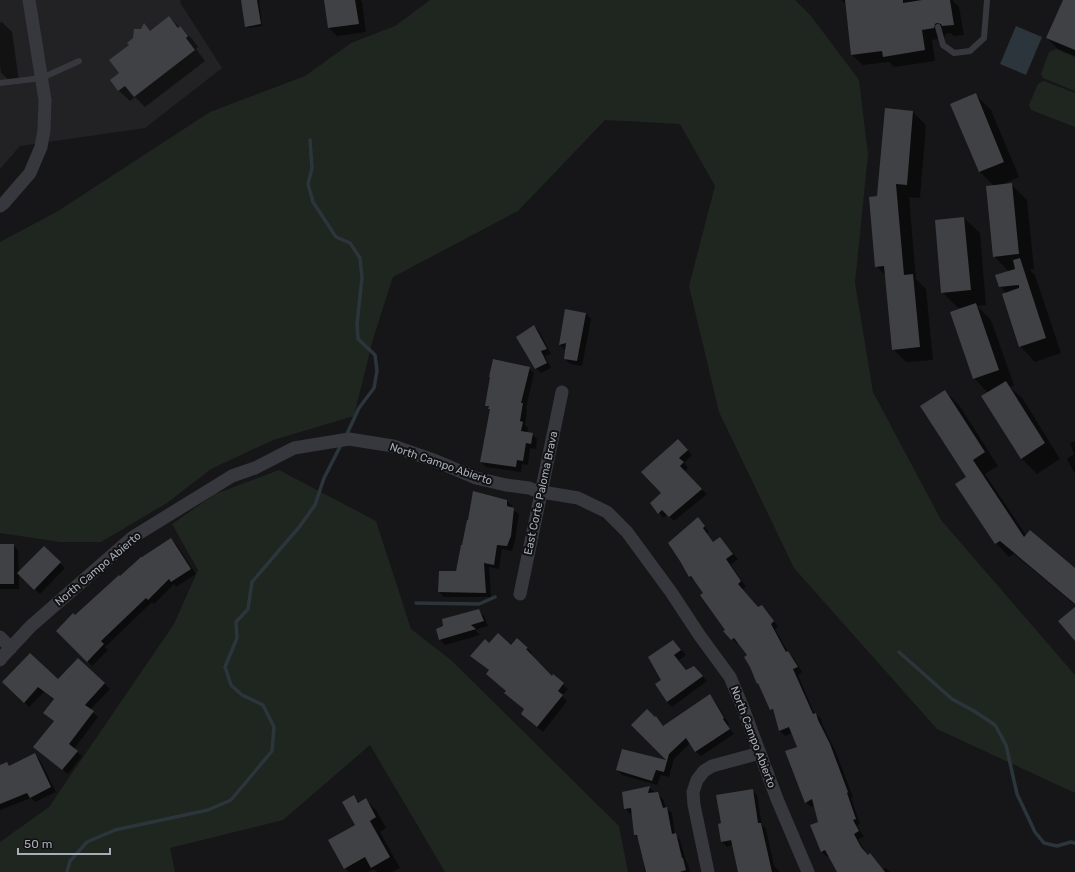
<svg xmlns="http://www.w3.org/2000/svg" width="1075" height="872" font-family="Rubik,sans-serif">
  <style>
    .built { fill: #222225 }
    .green { fill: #1e261f }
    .water { fill: #2c353c }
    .shadow { fill: #0007; fill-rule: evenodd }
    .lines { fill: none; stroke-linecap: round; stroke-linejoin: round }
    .stream { stroke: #2c353c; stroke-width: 3.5 }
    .building { fill: #404145 }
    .service { stroke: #37383d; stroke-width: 6 }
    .minor { stroke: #37383d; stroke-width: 13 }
    .labels { text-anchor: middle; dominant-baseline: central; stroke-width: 4; stroke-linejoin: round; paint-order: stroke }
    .street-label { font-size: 11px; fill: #a8adb8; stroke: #111113 }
  </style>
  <rect width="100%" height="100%" fill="#161618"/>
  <path class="built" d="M0,0h180l1,4 41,64 -77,60 -125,18 -20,23z"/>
  <path class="green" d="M430,0h365l16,16 48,64 9,74 -13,129 18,109 68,128 134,155v118l-138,-64 -143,-161 -75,-156 -30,-126 26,-100 -35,-62 -75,-4 -87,91 -125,66 -20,62 -19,77 -81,24 -62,29 -44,34 -66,39h-41l-60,-9v-291l58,-31 152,-99 95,-36 46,-33 44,-17z
    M1056,49l19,8v34l-32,-13 -2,-4 8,-22z
    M1044,81l31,12v34l-44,-17 -2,-5 9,-21z
    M279,470l97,51 35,108 40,31 168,166 9,46h-183l-75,-127 -87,75 -113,28 5,24h-175v-30l49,-35 125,-183 24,-54 -26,-46 43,-30z"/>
  <path class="water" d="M1016,26l26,11 -16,38 -26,-11z"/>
  <path class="shadow" d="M242,0h17l3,26 -14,2 -2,-2z
    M325,0h35l2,2 4,30 -29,4 -8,-8z
    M841,0h111l7,7 5,28 -10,1 -3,-3h-3l-3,2 -1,3 -12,2 3,21 -41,6 -5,-5 -26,3 -11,-10 -7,-52z
    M1064,0h11v56l-17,-7 -11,-11z
    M169,17l22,21 7,9 -2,2 9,12 -60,46 -10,-10 -5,4 -11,-10 -8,-11 10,-7 9,-28 12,-15 2,-5 7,7z
    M2,22l10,10 7,49 -8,1 -10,-9 -1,-8v-42z
    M975,94l16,16 28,67 -18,8 10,-1 16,16 7,69 -4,1 5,5 26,78 -26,9 -15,-16 -13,-52 -7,-8 9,-14 -15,-16v-70l-14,-14 -29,-68z
    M886,109l27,3 13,13 -6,73 -11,-1 7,82 10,10 7,71 -27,2 -13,-13 -7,-73 -10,-10z
    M964,218l16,15 6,72 -9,1 14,14 23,65 -4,2 13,12 37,60 -23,15 -16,-16 -33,-65 -14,-15 -9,-71 -7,1 -16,-16z
    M566,310l20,3 5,6 -9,47 -12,-2 -5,-5 1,-10 -1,1 -5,-5z
    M534,326l5,5 12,23 -6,2 6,12 -10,5 -6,-5z
    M529,368l5,5 -8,35 1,1 -2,16 3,3 -1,5 5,1 5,5 -1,10 -6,-1 -2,17 -6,-1 -1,8 -35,-5 -5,-5 10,-52 -5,-5z
    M945,391l14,14 39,61 -13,8 41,61 49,34v36l-61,-51 -5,3 -13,-14 -29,-66z
    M678,440l14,15 -8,8 4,5 -4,4 23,22 -33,27 -7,-7 -3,4 -5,-5 3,-20z
    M1075,441v33l-8,-15 7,-5 -4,-11z
    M507,501l5,5v3l7,5 -4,27 -3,10 -10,-2 -3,20 -10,-2 2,30h-47l-5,-5 17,-20z
    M698,518l11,14 -2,2 7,9 6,-5 18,21 -7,6 15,22 -4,2 16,19 4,-2 5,5 11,16 -3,2 13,23 5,5 9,15 -4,3 17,40 1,-1 5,5 2,7 12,24 18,47 -2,1 9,26 -3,1 7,12 -6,2 10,17 2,-1 13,15 3,-2 4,4h-52l-9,-16 -2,1 -5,-5 -10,-26 7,-3 -4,-18 -4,2 -5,-5 -8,-55 -6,-14 -7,3 -5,-5 -5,-18 -4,-4 -10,-22 -3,-4 -10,-28 -9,-12 -2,1 -12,-13 1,-1 -21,-37 -9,-12 -1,1 -5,-5 -9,-16z
    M171,539l5,5 20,30 -20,13 -2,-3 -20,20 -2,-2 -47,45 3,3 -16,16 -35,-35 63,-53z
    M0,545h13l5,5 1,23 25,-26 21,21 -25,26 -21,-21v16h-19z
    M479,611l5,5 4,10 -13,4 5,5 -35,10 -5,-5z
    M673,641l13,14 -7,5 8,11 12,1 8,9 -35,26 -5,-5z
    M489,644l38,4 5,5 -1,2 21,22 1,-1 15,13 -6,7 5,5 -24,31 -16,-13 -2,-9 -18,-19 -17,-20 -19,-15z
    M79,659l31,30 -20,21 8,7 -24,32 8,7 -14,18 -34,-27 21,-26 -1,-21 -10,-8 -15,15 -25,-25 54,-1z
    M709,695l5,5 15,24 -2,1 7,9 -33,22 -6,-5 -5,-8 -16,16 -5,18 -8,-2 -4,10 -35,-10 -5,-5 6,-20 46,12 -37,-37 24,-8 8,10z
    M35,755l5,5 16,32 -21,10 -4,-4 -31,12v-44l7,-3 3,4z
    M650,788l13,11 3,9 6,5 3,22 5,5 6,21 2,3 2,8h-45l-1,-6h2l-7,-27 -4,-4 -2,-22 -3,1 -5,-6 -2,-15z
    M752,790l5,5 5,30 4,4 8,37 6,6h-41l-6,-27 -6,2 -5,-5v-18zM736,838v2l-12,2v-2z
    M354,796l6,7 6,-3 10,10 10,18 -6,4 20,36 -8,4h-15l-3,-3 -6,3h-19l-4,-4 11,-43z"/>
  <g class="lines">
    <path class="stream" d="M310,140l2,28 -4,16 5,18 23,35 14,6 10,15 2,20 -5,46 1,15 17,16 2,16 -3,17 -15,20 -13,28
      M416,603l63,1 16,-7
      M899,652l53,47 22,12 21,14 11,20 11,49 18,38 9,11 13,3 14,-4 4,1
      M67,872l3,-11 17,-19 28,-12 93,-20 23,-10 41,-49 2,-24 -11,-22 -21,-10 -11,-10 -6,-18 12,-29 -1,-16 12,-13 4,-27 48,-56 15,-21 9,-27 18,-35"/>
  </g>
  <path class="building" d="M241,0h16l4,24 -16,3z
    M324,0h31l4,24 -31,4z
    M845,0h58v3l19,-3h28l4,25 -12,1 -1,-2 -4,-1 -2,1 -1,4 -12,2 3,20 -42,7 -1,-6 -31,4z
    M1063,0h12v50l-29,-12z
    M169,16l9,12 2,-2 8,10 -2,2 9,12 -61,47 -9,-11 -7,5 -8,-11 9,-7 -10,-13 20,-15 -2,-2 6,-5 1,-9h7l3,-6 6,8z
    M976,93l28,69 -25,10 -29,-68z
    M885,108l28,3 -6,74 -11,-1 8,91 9,-1 7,73 -28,3 -8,-84 -9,1 -6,-70 8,-1z
    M1012,183l7,71 -26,3 -7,-71z
    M964,217l7,73 -30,3 -6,-73z
    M1020,258l26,80 -27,9 -17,-53 17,-6v-3l-20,2 -4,-12 20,-6 -2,-9z
    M976,303l23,67 -26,9 -23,-67z
    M565,309l21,4 -9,48 -13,-2 2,-16 -7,2z
    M534,325l13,24 -6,2 6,12 -12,6 -19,-32z
    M493,359l37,8 -9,36h2l-3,18 3,1 -2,9 12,2 -2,11 -5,-1 -3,18 -6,-1 -1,7 -36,-5 10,-53h-2l1,-3h-4l5,-29h-1z
    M1006,381l39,62 -24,16 -40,-63z
    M945,390l40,62 -12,8 51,77 6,-7 45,38v36l-75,-63 -5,3 -40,-60 11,-7 -46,-71z
    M678,439l10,11 -9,8 5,4 -4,4 22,23 -33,28 -7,-7 -4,4 -8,-11 11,-10 -20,-21z
    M473,491l34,9v6l7,2 -3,28 -4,10 -10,-1 -3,20 -10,-2 2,30 -48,-1 1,-21h17l5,-26h1l5,-25h1z
    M698,517l7,9 -2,2 10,14 7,-5 13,17 -7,5 15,22 -3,3 20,23 4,-2 12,16 -3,3 15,28 2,-1 10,16 -5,2 20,45 3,-1 2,7 12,24 18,48 -1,1 9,26 -3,1 6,11 -5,3 7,13 7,8 2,-2 15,19h-48l-12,-22 -4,2 -11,-27 8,-3 -6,-23 -7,4 -20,-52 12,-4 -8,-20 -10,4 -6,-22 -3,1 -12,-27 -1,1 -7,-17 -6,-10 3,-2 -13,-17 -3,2 -8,-9 2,-1 -25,-35 3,-2 -12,-17 -2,1 -9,-16 -12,-18z
    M171,538l20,31 -20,13 -2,-3 -21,21 -2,-2 -45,43 3,3 -17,18 -31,-31 17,-18 2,2 44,-40 1,1 21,-19h1z
    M0,544h14v40h-14z
    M44,546l17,16 -27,28 -17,-17z
    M1075,607v34l-17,-20z
    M479,609l5,12 -13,4 5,4 -37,11 -3,-11 7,-3 -1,-7z
    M498,633l13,12 6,-7 11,10 -2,1 26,27 1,-2 11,9 -6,8 5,4 -26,32 -16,-13 3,-5 -20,-16 2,-2 -20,-17 3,-4 -19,-14 15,-17 4,4z
    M673,640l8,10 -7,5 12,15 8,-4 9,10 -36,26 -12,-18 6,-4 -13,-23z
    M30,653l28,26 20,-21 27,25 -20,22 9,6 -25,33 9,7 -16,19 -29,-23 21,-26 -11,-8 11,-14 -16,-12 -14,16 -22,-21z
    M710,694l14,24 -1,1 7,10 -35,23 -9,-14 -17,16 -5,18 -8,-2 -4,11 -36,-11 6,-21 44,11 -35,-35 16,-16 8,8 1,-1 7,10z
    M35,753l16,34 -21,11 -3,-5 -27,11v-39l7,-3 2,4z
    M650,786l-2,7 10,-1 5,16 4,-1 5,27 4,-1 6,25h1l3,12 -6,2h-34l-9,-37h-3l-3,-27 -7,1 -2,-17z
    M753,789l5,34h3l11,49h-34l-7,-32 -10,2 -3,-18 3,-1 -5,-28z
    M354,795l4,8 8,-5 10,19 -6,4 20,36 -19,11 -6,-11 -21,12 -16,-29 27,-15 -13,-23z"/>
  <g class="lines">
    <path class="service" d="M938,27l5,18 11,8 16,-2 14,-13 3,-38
      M0,83l42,-5 37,-17"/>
    <path class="minor" d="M0,206l4,-3 26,-30 11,-26 3,-17 1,-30 -16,-100
      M520,594l42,-202
      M0,637l11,11
      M0,660l2,-3 29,-31 102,-89 99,-61 23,-8 39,-20 55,-9 44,7 43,15 40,17 30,7 23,3 13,5h6l30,5 29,14 20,20 44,60 29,44 30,41 13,31 34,91 31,73
      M708,872l-14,-67 -1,-13 4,-12 7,-9 8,-5 48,-13"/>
  </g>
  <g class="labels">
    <g class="street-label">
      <text transform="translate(441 464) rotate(19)">North Campo Abierto</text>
      <text transform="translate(541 493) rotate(-78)">East Corte Paloma Brava</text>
      <text transform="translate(98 569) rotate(-40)">North Campo Abierto</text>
      <text transform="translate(753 737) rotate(69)">North Campo Abierto</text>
    </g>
  </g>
  <path d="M18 848v6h92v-6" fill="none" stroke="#a8adb8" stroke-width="2"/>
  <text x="24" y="848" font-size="12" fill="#a8adb8" stroke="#111113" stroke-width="3" paint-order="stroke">50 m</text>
</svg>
